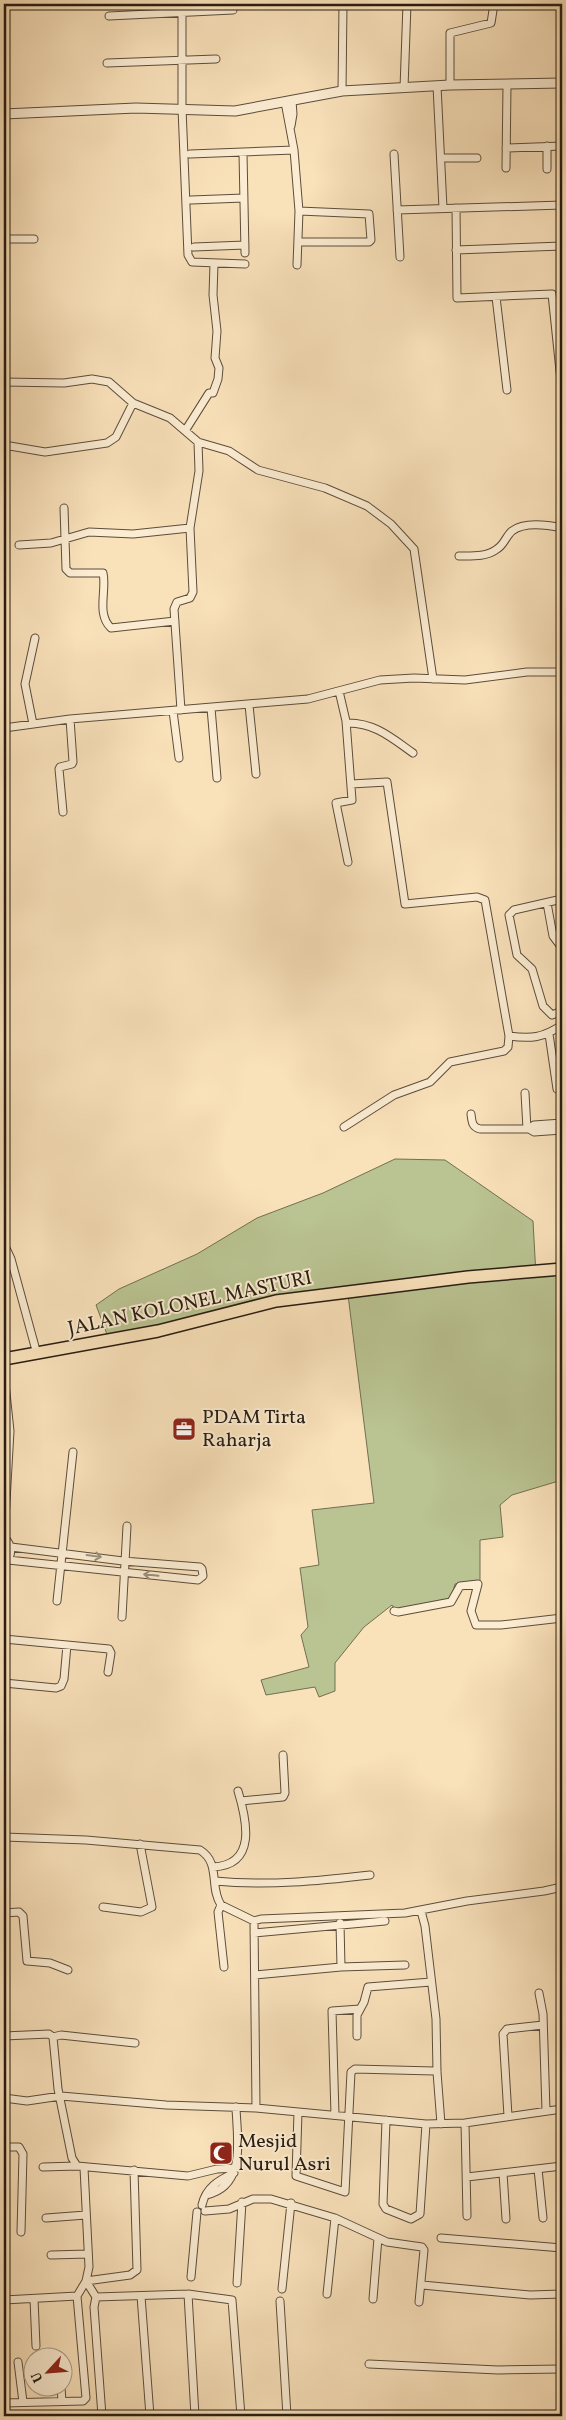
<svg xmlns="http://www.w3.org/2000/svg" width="566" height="2420" font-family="Vollkorn,serif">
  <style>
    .green { fill: #bac392; stroke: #717052 }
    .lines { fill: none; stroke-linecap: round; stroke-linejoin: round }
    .minor-casing { stroke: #5c4d3b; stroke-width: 9 }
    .tertiary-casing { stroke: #5c4d3b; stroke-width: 11 }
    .primary-casing { stroke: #281c11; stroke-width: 14 }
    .minor { stroke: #fbecd2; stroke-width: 7 }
    .tertiary { stroke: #fbecd2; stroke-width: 9 }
    .primary { stroke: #f9e1ba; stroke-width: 11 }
    .oneway { stroke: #9c8e7b }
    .labels { text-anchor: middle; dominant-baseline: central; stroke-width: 4; stroke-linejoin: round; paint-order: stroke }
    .street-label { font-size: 20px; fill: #281c11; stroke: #fbecd2 }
    .poi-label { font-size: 20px; fill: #281c11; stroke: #fbecd2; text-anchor: start }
  </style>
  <rect width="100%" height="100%" fill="#f9e1ba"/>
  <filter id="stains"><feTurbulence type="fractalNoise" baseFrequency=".004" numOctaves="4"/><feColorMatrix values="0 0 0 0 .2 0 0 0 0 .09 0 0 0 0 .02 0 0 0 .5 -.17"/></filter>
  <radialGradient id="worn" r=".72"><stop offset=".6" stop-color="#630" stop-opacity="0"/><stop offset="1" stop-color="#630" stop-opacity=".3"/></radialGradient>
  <path class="green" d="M395,1159l50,1 88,61 3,54 26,-1v206l-50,15 -12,10 3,32 -23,3v42l-25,2 -4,15 -56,11 -3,-5 -28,22 -29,36v28l-16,6 -4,-10 -49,8 -5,-15 48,-13 -8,-32 7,-8 -8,-59 19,-3 -7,-55 62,-7 -27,-216 -239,50 -12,-32 23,-16 78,-35 60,-36 66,-25z"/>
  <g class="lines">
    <g class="minor-casing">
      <path id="minor" d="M182,13v95l6,147 4,7 53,2
        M109,16l124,-6
        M107,63l109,-4
        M450,85v-52l41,-10 3,-19
        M437,86l6,122
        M404,88l3,-84
        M342,91l1,-87
        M285,102l9,48 5,61 -2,54
        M291,126l2,-12 -1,-13
        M547,146v23
        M506,148l56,-2
        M243,153l2,100
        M190,154l104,-4
        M394,154l6,103
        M441,158h36
        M506,168l1,-83
        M191,200l53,-2
        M456,208l1,90 95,-4 10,96
        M397,210l165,-5
        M4,239h30
        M298,242h71l2,-2 -2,-26 -70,-3
        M194,247l51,-2
        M456,250l106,-4
        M496,297l11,93
        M4,382l60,1 28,-4 17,3 24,21 37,15 28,24 31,9 29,19 67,18 42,18 24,18 23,25 19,130
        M185,431l24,-38h4l5,-14 1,-11 -4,-10 2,-27 -4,-36 1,-31
        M4,445l41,7 62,-9 9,-6 17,-34
        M64,508l2,61 4,4h33c4,17 -7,41 8,55l64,-7
        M19,545l32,-2 38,-11 44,2 57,-6
        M459,556c13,0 28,1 38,-7 7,-4 9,-13 15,-18 13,-10 36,-6 50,-3
        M339,691l7,30 6,79 -16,3 12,59
        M249,705l7,69
        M211,708l6,70
        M181,710l-7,-101 3,-7 13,-4 3,-6 -3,-64 9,-57 -1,-29
        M173,711l6,47
        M346,723c28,-1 46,15 67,30
        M33,724l-8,-40 10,-46
        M4,728l66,-9 238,-20 72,-19 34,-2 51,2 62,-8h35
        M63,812l-4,-43 1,-2 12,-3 1,-2 -3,-43
        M562,899l-48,11 -5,5 8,40 15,14 11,37 9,9 10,-4
        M547,903l6,33 9,12
        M549,1034l8,55
        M509,1036c22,3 34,2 53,-11
        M525,1093l2,36
        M471,1114c1,8 1,13 9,15h49
        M562,1123l-28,2 -5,4 5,3 28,-2
        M344,1127l50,-32 36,-13 20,-20 54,-11 4,-4 1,-11 -24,-136 -8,-3 -72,7 -18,-122 -36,2
        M4,1244l7,15 26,95
        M4,1374l6,57 -6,106
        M4,1537c8,8 10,18 0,26
        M8,1560l190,20 5,-4 -1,-7 -2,-2 -77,-6 -112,-14
        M57,1601l16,-149
        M394,1611l4,1 53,-10 9,-16 18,-2 -7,27 5,14h25l61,-7
        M122,1617l5,-91
        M4,1639l105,10 2,4 -3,19
        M4,1683l52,5 5,-2 3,-7 3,-34
        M241,1801l42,-4 2,-4 -2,-38
        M4,1837l82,3 114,10c21,13 9,37 21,55l33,16 2,187
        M213,1867c44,-2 34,-46 25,-76
        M215,1881c53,5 103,0 155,-6
        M221,1905l-3,7 6,55
        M103,1907l38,5 11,-5 -12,-63
        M421,1911l4,15 11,93 1,53 4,52
        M4,1913l15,-1 4,4 4,45 23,2 18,7
        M254,1921l7,-2 144,-6 62,-12 77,-10 18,-4
        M340,1923l1,44
        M254,1933l131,-12
        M255,1975l86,-8 64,-2
        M539,1993l4,21 3,97
        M4,2036l45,-2 4,3 5,52 14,69 5,8 111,10 29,-7 19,-1
        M357,2036v-21l7,-13 4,-15 63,-5
        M53,2037l8,-2 74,8
        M4,2098l23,3 34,-5 105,9 90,3 170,16 39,-1 97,-14
        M298,2112l-2,64 49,16 6,-120 4,-3 79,2
        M335,2115l-3,-104 28,-2
        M508,2116l-5,-82 4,-5 36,-4
        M386,2120l-3,84 3,5 25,10 9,-5 6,-90
        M465,2123l2,93
        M4,2147h15l4,7 -2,78
        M43,2167l34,-1
        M538,2169l5,49
        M503,2173l3,46
        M467,2177l95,-11
        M206,2195c41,-9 31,-56 30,-88
        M202,2205c4,-18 17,-25 32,-32
        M205,2211l24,-2 24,-10h18l64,19 52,24 35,5 2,3 -5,52
        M46,2218l40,-3
        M441,2238l121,10
        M51,2255l37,-1
        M191,2277l6,-65
        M237,2283l5,-81
        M422,2285l108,10 32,-1
        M282,2289l9,-86
        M188,2294l7,122
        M327,2294l8,-76
        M141,2296l9,120
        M96,2297l92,-3 44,6 9,116
        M34,2299l2,47
        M373,2299l5,-61
        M4,2300l73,-4
        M280,2301l7,115
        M18,2362l5,40
        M369,2364l129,6 64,-1
        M61,2388l1,13
        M4,2403l79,-2 3,-3 -9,-102 9,-15 3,-14 -5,-99
        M102,2416l-8,-109 2,-10 -10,-16 44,-6 7,-5 -3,-100"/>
    </g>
    <g class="tertiary-casing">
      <path id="tertiary" d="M4,114l132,-6 99,3 107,-20 108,-6 112,-2"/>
    </g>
    <g class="primary-casing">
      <path id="primary" d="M4,1359l154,-28 118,-30 192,-24 94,-8"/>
    </g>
    <use href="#minor" class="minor"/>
    <use href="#tertiary" class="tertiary"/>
    <use href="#primary" class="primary"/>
  </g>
  <defs><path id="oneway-shaft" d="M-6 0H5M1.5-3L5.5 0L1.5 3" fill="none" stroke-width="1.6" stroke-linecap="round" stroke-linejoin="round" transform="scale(1.25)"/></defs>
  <g class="oneway">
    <use href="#oneway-shaft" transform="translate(94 1556) rotate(8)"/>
    <use href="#oneway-shaft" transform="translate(151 1575) rotate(-174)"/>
  </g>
  <defs>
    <g id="office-square" transform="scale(1.25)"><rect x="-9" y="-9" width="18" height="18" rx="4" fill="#8f2418" stroke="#fbecd2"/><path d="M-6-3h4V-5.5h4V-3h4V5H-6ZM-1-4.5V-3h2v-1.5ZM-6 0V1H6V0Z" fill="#fff"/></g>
    <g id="mosque-square" transform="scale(1.25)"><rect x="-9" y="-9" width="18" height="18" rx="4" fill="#8f2418" stroke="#fbecd2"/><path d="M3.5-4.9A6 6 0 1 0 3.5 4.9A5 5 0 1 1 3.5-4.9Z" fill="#fff"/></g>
  </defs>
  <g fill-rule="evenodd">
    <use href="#office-square" x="184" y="1429"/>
    <use href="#mosque-square" x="221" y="2153"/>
  </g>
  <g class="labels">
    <g class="street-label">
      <text transform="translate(190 1304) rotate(-12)">JALAN KOLONEL MASTURI</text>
    </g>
    <g class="poi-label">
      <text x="202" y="1418">PDAM Tirta<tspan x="202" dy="23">Raharja</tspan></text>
      <text x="238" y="2142">Mesjid<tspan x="238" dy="23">Nurul Asri</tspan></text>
    </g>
  </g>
  <rect width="566" height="2420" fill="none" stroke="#f9e1ba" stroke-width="20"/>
  <rect x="5" y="5" width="556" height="2410" fill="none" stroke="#281c11" stroke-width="2.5"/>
  <rect x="10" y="10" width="546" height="2400" fill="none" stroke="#281c11"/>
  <g transform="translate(48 2372) rotate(244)"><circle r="24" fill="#fbecd2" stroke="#a79985"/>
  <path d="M0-4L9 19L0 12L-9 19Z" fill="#8f2418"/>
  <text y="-8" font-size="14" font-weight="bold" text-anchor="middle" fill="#281c11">U</text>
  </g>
  <rect width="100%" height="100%" filter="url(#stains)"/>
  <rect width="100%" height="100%" fill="url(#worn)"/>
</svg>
